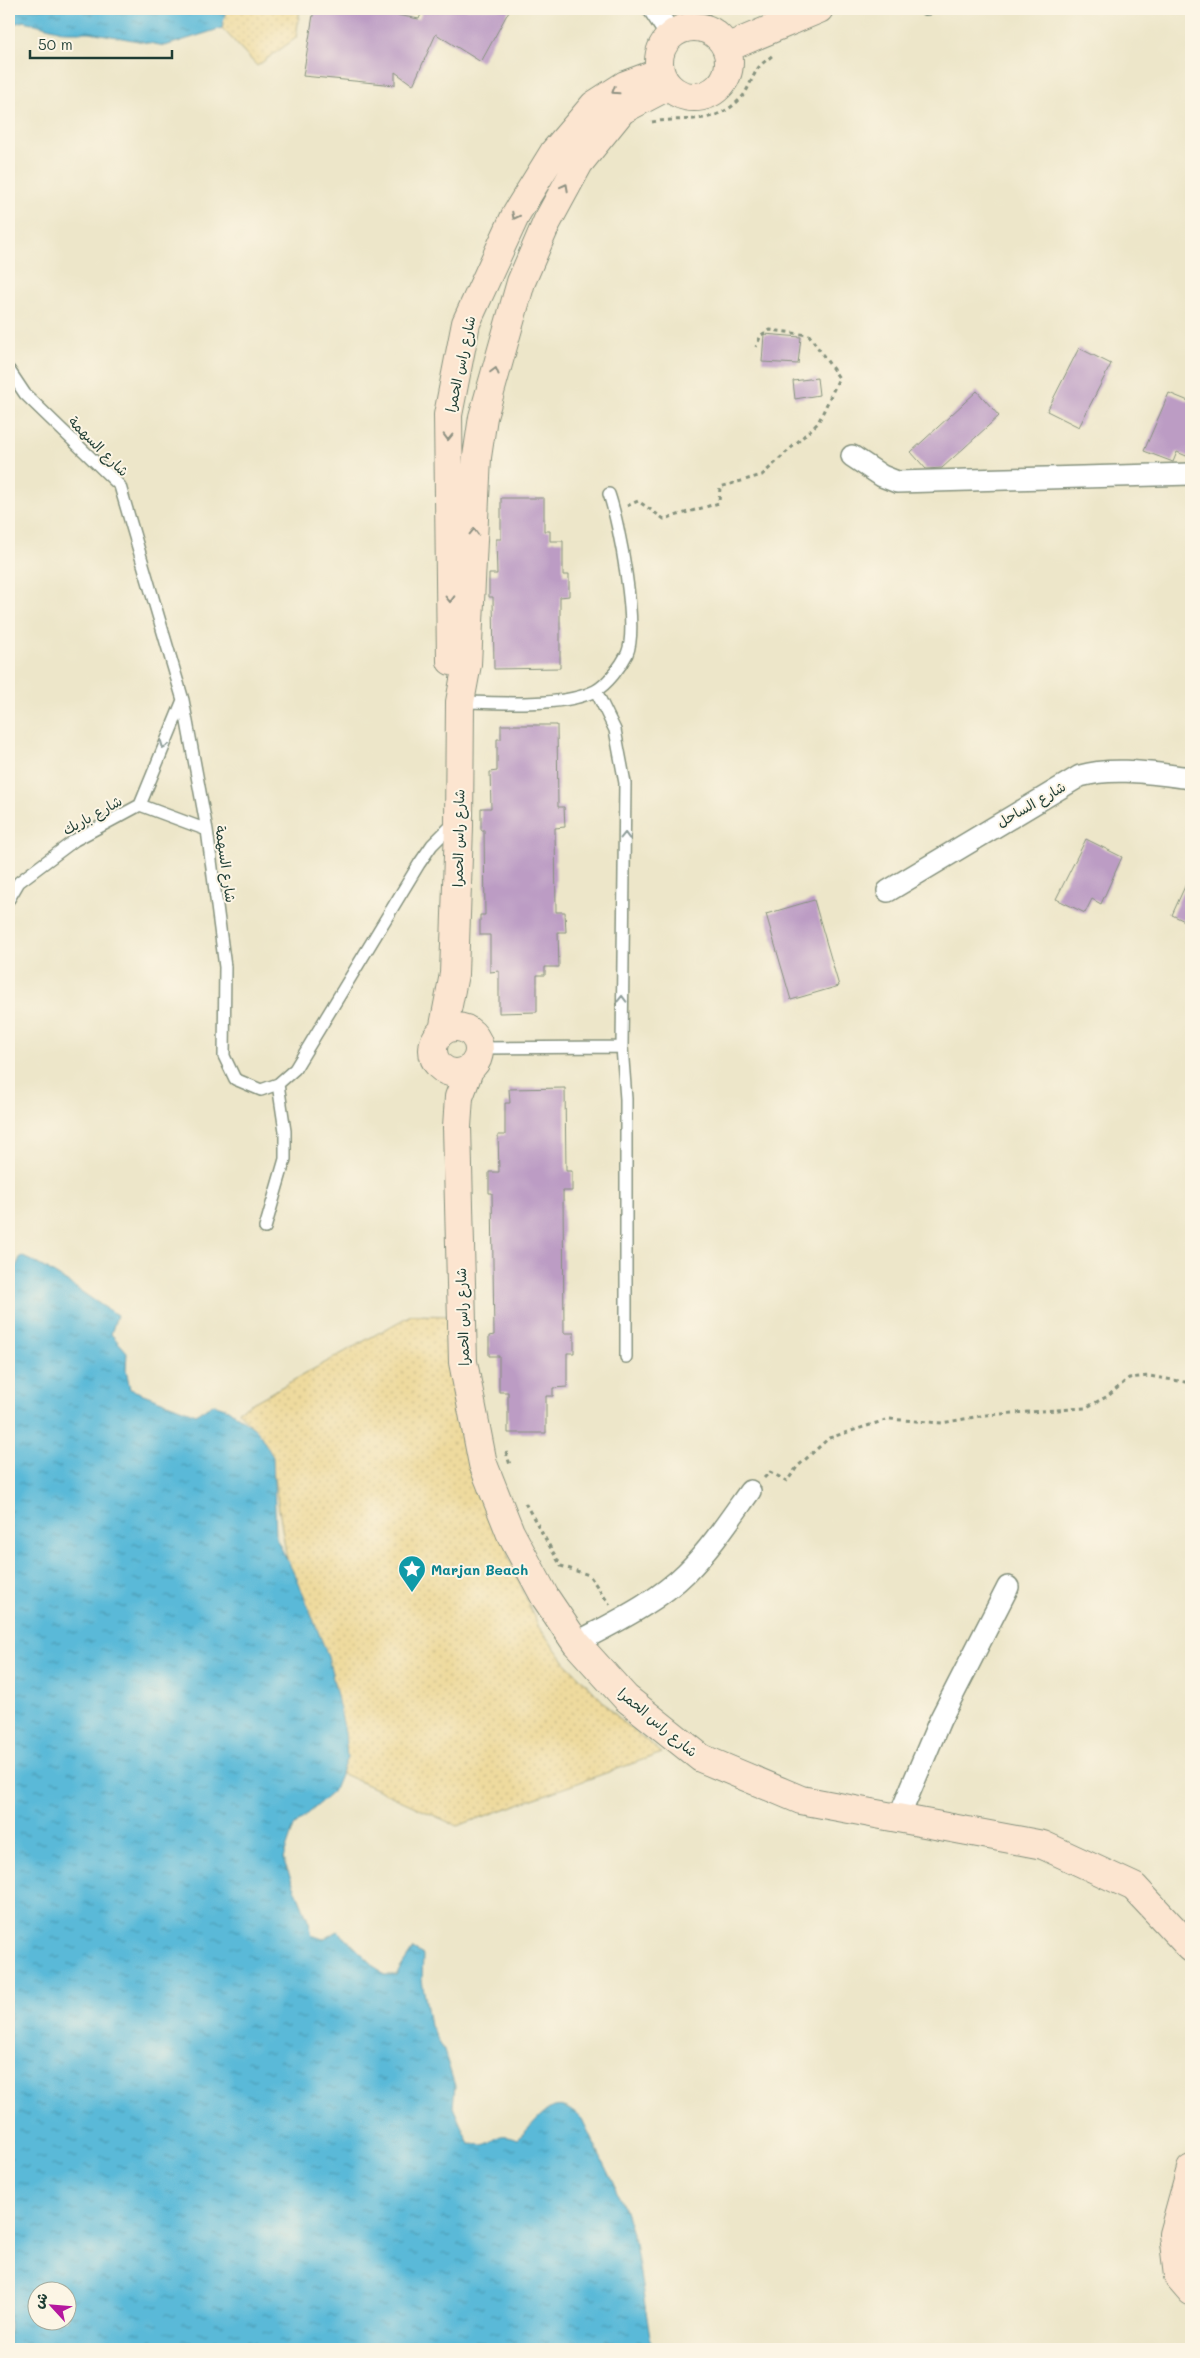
<svg xmlns="http://www.w3.org/2000/svg" width="1200" height="2358" font-family="Mali,'Playpen Sans Arabic',sans-serif">
  <style>
    .sand { fill: url(#sand-dots); stroke: #868c69 }
    .water { fill: url(#water-ripples); stroke: #3c7b86; fill-rule: evenodd }
    .building { fill: #bc9cc4 }
    .lines { fill: none; stroke-linecap: round; stroke-linejoin: round }
    .lane-casing { stroke: #86927e; stroke-width: 14 }
    .street-casing { stroke: #86927e; stroke-width: 24 }
    .secondary-casing { stroke: #86927e; stroke-width: 30 }
    .path { stroke: #86927e; stroke-width: 3; stroke-dasharray: 4 4; stroke-linecap: butt }
    .lane { stroke: #fff; stroke-width: 11 }
    .street { stroke: #fff; stroke-width: 21 }
    .secondary { stroke: #fce5d0; stroke-width: 28 }
    .oneway { stroke: #8e9182 }
    .oneway2 { stroke: #8f9e9a }
    .labels { text-anchor: middle; dominant-baseline: central; stroke-width: 4; stroke-linejoin: round; paint-order: stroke }
    .street-label { font-size: 14px; fill: #1f3d34; stroke: #fcf5e5 }
    .culture-label { font-size: 14px; font-weight: bold; fill: #0d838f; stroke: #fcf5e5; text-anchor: start }
  </style>
  <defs>
    <pattern id="sand-dots" width="8" height="8" patternUnits="userSpaceOnUse" patternTransform="scale(1.25)"><rect width="8" height="8" fill="#eeda9e"/><path d="M2 2h.1M6 6h.1" fill="none" stroke="#ccbc89" stroke-width="1.8" stroke-linecap="round"/></pattern>
    <pattern id="water-ripples" width="26" height="14" patternUnits="userSpaceOnUse" patternTransform="scale(1.25)"><rect width="26" height="14" fill="#5ab9d8"/><path d="M2 4q2-2 4 0t4 0M15 11q2-2 4 0t4 0" fill="none" stroke="#4a98b0"/></pattern>
  </defs>
  <rect width="100%" height="100%" fill="#fcf5e5"/>
  <filter id="ink" filterUnits="userSpaceOnUse"><feTurbulence type="fractalNoise" baseFrequency=".02" numOctaves="2"/><feDisplacementMap in="SourceGraphic" scale="10" xChannelSelector="R" yChannelSelector="G"/><feConvolveMatrix kernelMatrix="1 2 1 2 8 2 1 2 1" color-interpolation-filters="sRGB"/></filter>
  <filter id="wash" filterUnits="userSpaceOnUse"><feTurbulence type="fractalNoise" baseFrequency=".0096" numOctaves="4" result="noise"/><feDisplacementMap in="SourceGraphic" scale="20" xChannelSelector="R" yChannelSelector="G"/><feGaussianBlur stdDeviation="1.12" result="paint"/><feColorMatrix in="noise" values="0 0 0 0 0 0 0 0 0 0 0 0 0 0 0 0 0 1.4 0 .05"/><feComposite in="paint" operator="in"/></filter>
  <g filter="url(#wash)">
    <rect width="100%" height="100%" fill="#ede6c9"/>
    <path class="sand" d="M226,9h74l-4,29 -39,28 -35,-38z
      M411,1315l48,1 49,239 30,71 27,36 57,59 40,32 -205,73 -116,-53 -6,-87 -48,-126 -14,-89 -11,-33 -24,-27z"/>
    <path class="water" d="M9,9h217l-4,19 -57,18 -75,-14h-24l-42,-11 -15,4z
      M21,1256c35,15 64,40 96,59l-6,19 16,18 -1,17 4,20 66,25 17,-10 15,5 30,22 15,26 3,81 21,41 31,77 17,76 2,26 -14,34 -39,34 -11,33 26,63 3,13 11,4 15,-8 46,44h12l17,-26 10,6 -1,25 8,45 14,26 11,35 -2,21 16,37c4,0 9,1 13,1 16,-3 13,-15 35,-6 22,-17 35,-51 65,-20l40,83 13,41 17,106h-643v-1068zM38,2290h30v30h-30z"/>
    <g id="blocks">
      <path class="building" d="M314,9h49l56,10 4,-10h87l-29,53 -45,-28 -23,51 -18,-13v13l-92,-9z
        M764,334l37,3 -3,27 -36,-2z
        M1079,348l32,16 -32,63 -32,-16z
        M817,378l2,17 -24,4 -2,-18z
        M977,391l22,25 -57,52 -16,1 -15,-17z
        M1169,393l22,9v56l-14,-6 -4,10 -29,-11z
        M501,498h43v33h6v10h13v34h6v21l-9,1v71l-66,1 -1,-72h-4v-23h8l-1,-35h5z
        M501,725h56l1,82h6l1,20 -10,1 1,84h9l1,20h-8l1,35h-14v8h-8v37l-38,1v-42l-9,1v-37h-10v-20h5l-1,-85h-3v-22h10l-1,-36 7,-1v-32h4z
        M1086,839l36,18 -21,47 -9,-5 -7,14 -29,-14z
        M1191,873v51l-19,-9z
        M814,900l25,86 -48,14 -25,-86z
        M565,1088l1,83h6v20h-9l1,142h10v20h-7v34l-14,1v8h-7v37h-38v-41h-9v-36h-10v-20l5,-1 -2,-142h-3v-21h10l-1,-37h7v-32h5l-1,-14z"/>
    </g>
  </g>
  <g filter="url(#ink)">
    <use href="#blocks" fill-opacity="0" stroke="#86927e" stroke-width="1"/>
    <g class="lines">
      <g class="lane-casing">
        <path id="lane" d="M925,9h2
          M9,370l16,24 95,92 63,214 24,130 18,137 -1,89 11,23 26,11 17,-6 17,-15 124,-205 13,-19 24,-24
          M596,691l19,39 10,53 -3,264 4,52v258
          M460,702c38,0 100,6 135,-11 12,-6 26,-25 32,-37 12,-27 -8,-131 -18,-160
          M140,805l43,-105
          M9,899l10,-17 56,-42 65,-35 67,25
          M479,1048l143,-1
          M265,1228l20,-69v-28l-7,-47"/>
      </g>
      <g class="street-casing">
        <path id="street" d="M654,9l17,26
          M852,456l30,20 15,6 294,-8
          M888,891l192,-115c35,-10 76,-2 111,2
          M576,1643c37,-20 80,-40 110,-70 25,-25 44,-54 64,-82
          M899,1817l41,-97 68,-133"/>
      </g>
      <g class="secondary-casing">
        <path id="secondary" d="M659 62a35 35 0 1 1 70 0a35 35 0 1 1-70 0Z
          M726,48l93,-39
          M451,661l-3,-246 18,-92 51,-111 37,-60 40,-47 31,-20 35,-13
          M433 1050a23 23 0 1 1 46 0a23 23 0 1 1-46 0Z
          M443,1031l11,-57 5,-148 1,-124 7,-38 10,-207 6,-40 38,-135 26,-60 32,-59 43,-53 46,-24
          M469,1070l-10,27 -2,30 6,235 20,102 27,68 35,65 31,46 50,55 75,60 100,42 242,45 91,42 57,61
          M1191,2169l-18,65 5,42 13,15"/>
      </g>
      <path class="path" d="M700,9l22,15
        M652,122c34,-6 63,5 90,-25 7,-8 10,-21 17,-30 4,-5 10,-8 15,-13
        M627,506l11,-5 26,18 55,-16 1,-16 42,-12 56,-52 21,-45 -30,-43 -39,-5 -9,5 -5,12
        M506,1452l4,13
        M764,1478l6,-6 17,9 10,-14 32,-29 60,-19 53,4 44,-8 99,-7 23,-12 21,-18 20,-2 42,7
        M525,1503l36,63 28,9 21,30"/>
      <use href="#lane" class="lane"/>
      <use href="#street" class="street"/>
      <use href="#secondary" class="secondary"/>
    </g>
    <defs><path id="oneway-chevron" d="M-2-3.5L2.5 0L-2 3.5" fill="none" stroke-width="1.6" stroke-linecap="round" stroke-linejoin="round" transform="scale(1.25)"/></defs>
    <g class="oneway">
      <use href="#oneway-chevron" transform="translate(615 91) rotate(147)"/>
      <use href="#oneway-chevron" transform="translate(565 187) rotate(-62)"/>
      <use href="#oneway-chevron" transform="translate(515 216) rotate(117)"/>
      <use href="#oneway-chevron" transform="translate(495 371) rotate(-75)"/>
      <use href="#oneway-chevron" transform="translate(448 437) rotate(91)"/>
      <use href="#oneway-chevron" transform="translate(474 532) rotate(-88)"/>
      <use href="#oneway-chevron" transform="translate(450 599) rotate(89)"/>
    </g>
    <g class="oneway2">
      <use href="#oneway-chevron" transform="translate(164 745) rotate(112)"/>
      <use href="#oneway-chevron" transform="translate(625 836) rotate(-89)"/>
      <use href="#oneway-chevron" transform="translate(622 999) rotate(-89)"/>
    </g>
  </g>
  <defs>
    <g id="sight-pin" transform="scale(1.4375)"><path d="M0 17L-7.5 6A9.5 9.5 0 1 1 7.5 6Z" fill="#0f9aa8" stroke="#fcf5e5"/><path d="M0-6L1.8-2.2L6-1.7L2.9 1.2L3.7 5.4L0 3.3L-3.7 5.4L-2.9 1.2L-6-1.7L-1.8-2.2Z" fill="#fff"/></g>
  </defs>
  <g fill-rule="evenodd">
    <use href="#sight-pin" x="412" y="1569"/>
  </g>
  <g class="labels">
    <g class="street-label">
      <text transform="translate(460 364) rotate(-78)">شارع راس الحمرا</text>
      <text transform="translate(99 446) rotate(45)">شارع السهمة</text>
      <text transform="translate(1031 804) rotate(-30)">شارع الساحل</text>
      <text transform="translate(92 815) rotate(-29)">شارع باريك</text>
      <text transform="translate(458 838) rotate(-89)">شارع راس الحمرا</text>
      <text transform="translate(226 864) rotate(82)">شارع السهمة</text>
      <text transform="translate(462 1317) rotate(-92)">شارع راس الحمرا</text>
      <text transform="translate(658 1722) rotate(40)">شارع راس الحمرا</text>
    </g>
    <g class="culture-label">
      <text x="431" y="1569">Marjan Beach</text>
    </g>
  </g>
  <rect width="1200" height="2358" fill="none" stroke="#fcf5e5" stroke-width="30"/>
  <g transform="translate(52 2306) rotate(296)"><circle r="24" fill="#fcf5e5" stroke="#a4ab9e"/>
  <path d="M0-4L9 19L0 12L-9 19Z" fill="#b5179e"/>
  <text y="-8" font-size="14" font-weight="bold" text-anchor="middle" fill="#1f3d34">ش</text>
  </g>
  <path d="M30 50v8h142v-8" fill="none" stroke="#1f3d34" stroke-width="2.5"/>
  <text x="38" y="50" font-size="15" fill="#1f3d34" stroke="#fcf5e5" stroke-width="4" paint-order="stroke">50 m</text>
</svg>
